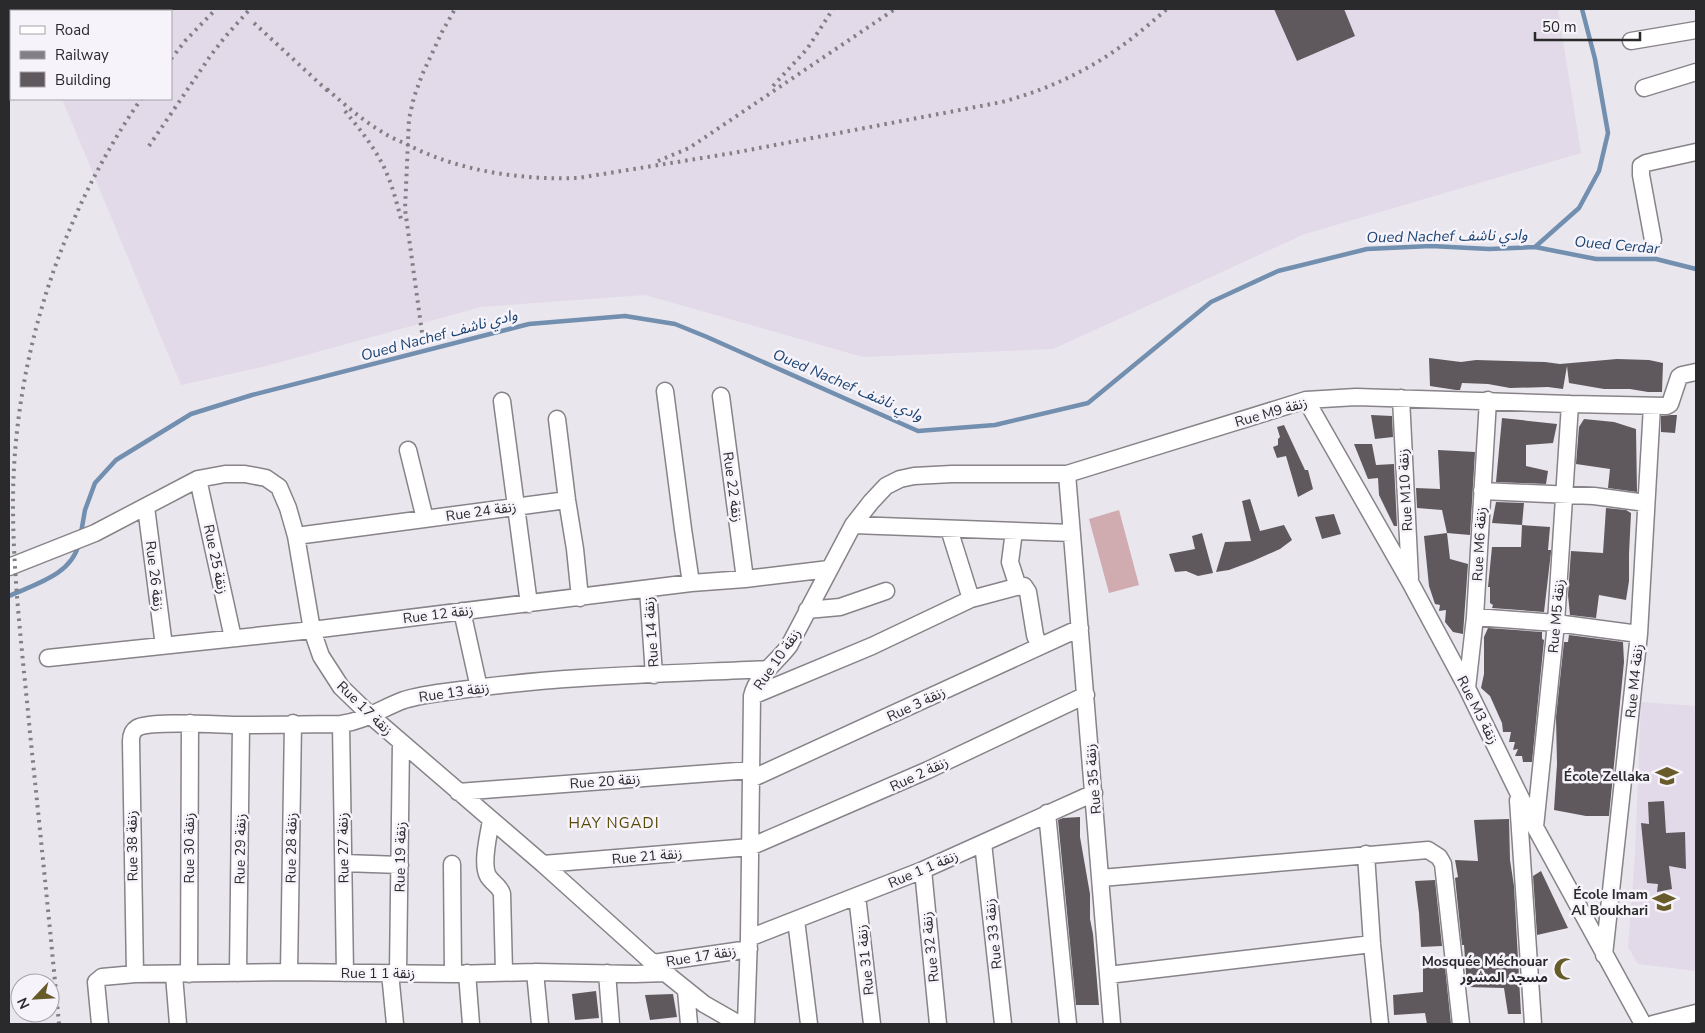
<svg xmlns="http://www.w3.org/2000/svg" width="1705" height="1033" viewBox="0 0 1705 1033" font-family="'Nunito Sans','Noto Sans Arabic',sans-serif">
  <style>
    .built { fill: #e2dae8 }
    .green { fill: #d0abaf }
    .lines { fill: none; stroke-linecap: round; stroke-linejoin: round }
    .stream { stroke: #728fb0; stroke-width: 4.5 }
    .building { fill: #5f595d }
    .minor-casing { stroke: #878389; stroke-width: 19 }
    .minor { stroke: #fff; stroke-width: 16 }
    .rail { stroke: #828084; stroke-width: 4; stroke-dasharray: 2.5 5; stroke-linecap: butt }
    .labels { text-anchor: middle; stroke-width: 5; stroke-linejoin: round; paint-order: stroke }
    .street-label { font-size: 14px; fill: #2a292b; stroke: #f7f3fa }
    .poi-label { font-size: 14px; font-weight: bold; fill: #2a292b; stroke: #f7f3fa; text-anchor: end }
    .water-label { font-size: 15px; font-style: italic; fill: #1b4472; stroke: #f7f3fa }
    .neighbourhood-label { font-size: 15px; letter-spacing: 1px; fill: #574a09; stroke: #f7f3fa }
  </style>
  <rect width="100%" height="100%" fill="#eae6ed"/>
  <!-- built -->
  <path class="built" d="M 25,9 L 1558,9 L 1581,153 L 1305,234 L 1053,349 L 863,357 L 645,295 L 481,307 L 266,366 L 181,385 L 62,99 L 171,99 L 171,11 L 26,11 Z
    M 1641,702 L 1696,706 L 1696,971 L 1638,964 L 1628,947 L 1635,856 Z"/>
  <!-- green -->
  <path class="green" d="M 1119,510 L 1139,585 L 1109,593 L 1089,519 Z"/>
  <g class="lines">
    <!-- stream -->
    <path class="stream" d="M 1535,247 L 1596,259 L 1656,259 L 1696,269
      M 81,533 L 85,510 L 95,483 L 116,460 L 191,414 L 252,395 L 529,324 L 625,316 L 675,324 L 707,337 L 918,431 L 995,425 L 1088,403 L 1211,302 L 1278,271 L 1367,249 L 1431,246 L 1489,249 L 1535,247 L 1579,208 L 1599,171 L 1608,133 L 1595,59 L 1582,9
      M 9,596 C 35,584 72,575 79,543"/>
  </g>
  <!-- building -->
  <path class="building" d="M 1274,9 L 1344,9 L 1355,36 L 1297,61 Z
    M 1429,358 L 1461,362 L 1476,360 L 1545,362 L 1560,364 L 1617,359 L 1649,360 L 1663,363 L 1662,392 L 1648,392 L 1630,389 L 1604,389 L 1569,383 L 1567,366 L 1563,389 L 1548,387 L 1510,388 L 1488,384 L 1462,383 L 1460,390 L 1456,390 L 1430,386 Z
    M 1371,415 L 1392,416 L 1393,437 L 1375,439 Z
    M 1671,415 L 1677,415 L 1675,433 L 1661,432 L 1661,416 Z
    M 1502,418 L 1557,424 L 1553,443 L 1526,445 L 1526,466 L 1548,471 L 1546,484 L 1496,482 Z
    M 1584,419 L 1614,422 L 1636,429 L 1637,492 L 1608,488 L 1610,469 L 1576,464 L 1579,427 Z
    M 1284,425 L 1305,470 L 1308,470 L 1313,489 L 1298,497 L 1286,456 L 1277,458 L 1273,447 L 1278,445 L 1278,439 L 1280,437 L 1277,427 Z
    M 1354,444 L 1372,444 L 1376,465 L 1394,464 L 1397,526 L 1394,526 L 1379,495 L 1378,478 L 1368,479 Z
    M 1438,450 L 1475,452 L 1470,535 L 1447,533 L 1442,510 L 1417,508 L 1416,488 L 1440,489 Z
    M 1250,499 L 1260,531 L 1284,525 L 1292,540 L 1280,549 L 1253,561 L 1229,570 L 1216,572 L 1225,542 L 1251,541 L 1242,501 Z
    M 1496,502 L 1524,503 L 1522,525 L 1492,523 Z
    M 1606,508 L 1626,510 L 1631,513 L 1629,554 L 1629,581 L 1626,600 L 1599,595 L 1596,618 L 1570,615 L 1568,595 L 1571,551 L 1603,553 Z
    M 1334,514 L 1341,534 L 1322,539 L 1315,517 Z
    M 1522,525 L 1550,527 L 1548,550 L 1551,550 L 1551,552 L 1544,612 L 1492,608 L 1493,605 L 1490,603 L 1490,587 L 1488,587 L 1492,547 L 1521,547 Z
    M 1202,533 L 1213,573 L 1198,576 L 1186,571 L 1175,572 L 1169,554 L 1195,549 L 1192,536 Z
    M 1447,533 L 1450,559 L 1468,564 L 1463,634 L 1453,632 L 1445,622 L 1446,610 L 1439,611 L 1440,605 L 1435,604 L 1429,586 L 1424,536 Z
    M 1488,628 L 1542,632 L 1542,639 L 1544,640 L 1532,762 L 1523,762 L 1522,756 L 1515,756 L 1518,749 L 1513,750 L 1515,742 L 1509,742 L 1511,732 L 1503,732 L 1502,723 L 1490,696 L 1481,688 L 1484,674 L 1484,637 Z
    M 1569,635 L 1623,642 L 1624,662 L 1609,816 L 1586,816 L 1554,810 L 1557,764 L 1556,717 L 1564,642 L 1568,642 Z
    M 1664,801 L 1666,833 L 1685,832 L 1686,869 L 1669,866 L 1672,889 L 1657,892 L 1658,884 L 1647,883 L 1641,823 L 1649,824 L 1648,802 Z
    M 1080,817 L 1080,837 L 1090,894 L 1090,919 L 1093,934 L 1099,1005 L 1076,1005 L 1058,820 L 1063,818 Z
    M 1509,819 L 1510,860 L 1514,886 L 1521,1014 L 1508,1014 L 1504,988 L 1467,987 L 1464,945 L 1462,945 L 1455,878 L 1458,877 L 1455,860 L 1478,861 L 1474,820 Z
    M 1541,871 L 1568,928 L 1537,935 L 1533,876 Z
    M 1435,880 L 1442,946 L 1421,947 L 1419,913 L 1415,881 Z
    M 1445,967 L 1451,1024 L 1427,1024 L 1425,1013 L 1394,1015 L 1393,995 L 1423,992 L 1423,968 Z
    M 596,991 L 599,1018 L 575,1020 L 572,994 Z
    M 673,994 L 677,1017 L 650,1020 L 645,995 Z"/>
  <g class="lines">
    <defs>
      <path id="minor" d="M 1631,41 L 1696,30
        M 1644,88 L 1696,72
        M 1653,240 L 1641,175 L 1641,166 L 1646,163 L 1696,152
        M 665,391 L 683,529 L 691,583
        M 721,396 L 745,579
        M 1401,398 L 1410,578
        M 1306,400 L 1410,582 L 1467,688 L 1535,827 L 1643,1024
        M 502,401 L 529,604
        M 557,419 L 567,500 L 575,549 L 580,598
        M 408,450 L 425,519
        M 1067,474 L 1112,1024
        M 198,479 L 233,638
        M 1482,491 L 1594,496 L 1646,503
        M 146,507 L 164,646
        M 853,525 L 871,502 L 886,486 L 900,479 L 914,476 L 952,474 L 1067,474 L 1306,400 L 1356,397 L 1570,404 L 1666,406 L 1670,404 L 1679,377 L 1682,375 L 1696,372
        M 949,529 L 971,599
        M 1014,531 L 1010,562 L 1018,587
        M 296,536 L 567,500
        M 9,567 L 95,533 L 198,479 L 225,474 L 245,474 L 266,478 L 279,487 L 288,508 L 296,536 L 312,630 L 321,656 L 341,687 L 371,716 L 543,864 L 653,963 L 704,1004 L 739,1024
        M 648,589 L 654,675
        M 807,610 L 840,607 L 886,591
        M 462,611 L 479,688
        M 1475,617 L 1556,623 L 1639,634
        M 48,658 L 312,630 L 691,583 L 745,579 L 829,569
        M 1467,688 L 1475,617 L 1488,400
        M 752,696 L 872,646 L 971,599 L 1020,586 L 1024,586 L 1028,592 L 1035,635 L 1039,646
        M 341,724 L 345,973
        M 751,779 L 1080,628
        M 458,792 L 751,770
        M 1518,800 L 1533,1024
        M 1047,813 L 1068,1024
        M 491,820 C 489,834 481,863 488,876 C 492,883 500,886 502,894 L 504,972
        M 1535,827 L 1556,623 L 1570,404
        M 983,843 L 1003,1024
        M 1366,854 L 1372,944 L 1380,1024
        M 344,863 L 400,865
        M 452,864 L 453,974
        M 543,864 L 750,847 L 928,770 L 1086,695
        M 923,870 L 938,1024
        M 1101,878 L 1428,850 L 1439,857 L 1443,864 L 1461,1024
        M 857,896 L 872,1024
        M 796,920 L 809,1024
        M 749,938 L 923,870 L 1094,793
        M 1604,955 L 1639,634 L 1652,406
        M 653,963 L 749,949
        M 289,972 L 293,723
        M 535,972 L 540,1024
        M 238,973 L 241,725
        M 390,973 L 395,1024
        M 398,973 L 401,742
        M 467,973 L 471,1024
        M 607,973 L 611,1024
        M 135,974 L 131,741 C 131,736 132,731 137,728 C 150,720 221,725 240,725 C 274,725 307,724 341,724 C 365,721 382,708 404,700 C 420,695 437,693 453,691 C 557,676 663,674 768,669
        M 189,974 L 190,723
        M 174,975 L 178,1024
        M 1108,975 L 1372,944
        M 686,990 L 689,1024
        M 100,1024 L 96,982 L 102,977 L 135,974 L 289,972 L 453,974 L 535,972 L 635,974 L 667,973
        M 746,1024 L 749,938 L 752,696 C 757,675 776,663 789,646 L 853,525 L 1072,533
        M 1653,1024 L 1696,1013"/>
    </defs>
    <!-- minor casing -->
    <use href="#minor" class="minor-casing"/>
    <!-- minor -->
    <use href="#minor" class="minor"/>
    <!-- rail -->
    <path class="rail" d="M 36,11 L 41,9
      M 254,23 L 331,94
      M 9,24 L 11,23
      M 171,59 L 185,41 L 216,9
      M 773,86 L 807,49 L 833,9
      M 327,89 C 345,105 363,121 384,133 C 391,138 400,141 408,145 C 459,171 520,180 578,178 L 733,153 L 1002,102 C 1046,90 1086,72 1123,45 C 1138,34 1153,21 1167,9
      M 345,111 C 361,131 377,150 387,174 C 393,188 397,204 401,219
      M 149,146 L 211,55 L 225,37 L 250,9
      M 658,161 L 689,148 L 704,138 L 895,9
      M 423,340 L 405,209 L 409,119 L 414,97 L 422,75 L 442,32 L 455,9
      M 59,1024 C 50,927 40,830 30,733 C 23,657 13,580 13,504 C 13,361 60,216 141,99"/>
  </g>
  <!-- icons -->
  <defs>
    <symbol id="school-bare" viewBox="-9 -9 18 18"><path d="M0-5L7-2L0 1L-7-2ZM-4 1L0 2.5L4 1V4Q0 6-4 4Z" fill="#675c29" stroke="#f7f3fa" stroke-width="2.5" paint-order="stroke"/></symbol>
    <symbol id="mosque-bare" viewBox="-9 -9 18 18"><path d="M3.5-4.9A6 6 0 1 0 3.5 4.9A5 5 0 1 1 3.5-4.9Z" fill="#675c29" stroke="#f7f3fa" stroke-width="2.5" paint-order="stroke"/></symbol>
  </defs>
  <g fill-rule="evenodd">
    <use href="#school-bare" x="1651" y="760" width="32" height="32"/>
    <use href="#school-bare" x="1648" y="886" width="32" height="32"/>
    <use href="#mosque-bare" x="1549" y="953" width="32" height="32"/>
  </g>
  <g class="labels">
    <!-- street labels -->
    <g class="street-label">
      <text transform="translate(1271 412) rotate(-16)" y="5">Rue M9 زنقة</text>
      <text transform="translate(733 487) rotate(82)" y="5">Rue 22 زنقة</text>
      <text transform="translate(1405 490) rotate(-93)" y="5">Rue M10 زنقة</text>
      <text transform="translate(481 511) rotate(-8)" y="5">Rue 24 زنقة</text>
      <text transform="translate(1479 544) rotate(-87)" y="5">Rue M6 زنقة</text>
      <text transform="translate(216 559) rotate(78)" y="5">Rue 25 زنقة</text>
      <text transform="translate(155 576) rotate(83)" y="5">Rue 26 زنقة</text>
      <text transform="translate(438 614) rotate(-7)" y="5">Rue 12 زنقة</text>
      <text transform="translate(1556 616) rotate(-85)" y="5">Rue M5 زنقة</text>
      <text transform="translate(651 632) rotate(-94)" y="5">Rue 14 زنقة</text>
      <text transform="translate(777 659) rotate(-55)" y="5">Rue 10 زنقة</text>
      <text transform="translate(1634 681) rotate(-84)" y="5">Rue M4 زنقة</text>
      <text transform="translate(454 692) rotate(-8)" y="5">Rue 13 زنقة</text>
      <text transform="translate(916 704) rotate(-25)" y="5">Rue 3 زنقة</text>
      <text transform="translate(365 708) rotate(44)" y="5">Rue 17 زنقة</text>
      <text transform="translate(1478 710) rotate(63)" y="5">Rue M3 زنقة</text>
      <text transform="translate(919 774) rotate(-25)" y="5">Rue 2 زنقة</text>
      <text transform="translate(1093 779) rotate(-95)" y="5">Rue 35 زنقة</text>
      <text transform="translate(605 781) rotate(-4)" y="5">Rue 20 زنقة</text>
      <text transform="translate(132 846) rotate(-91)" y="5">Rue 38 زنقة</text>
      <text transform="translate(189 848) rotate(-90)" y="5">Rue 30 زنقة</text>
      <text transform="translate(291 848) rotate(-89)" y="5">Rue 28 زنقة</text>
      <text transform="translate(343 848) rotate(-91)" y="5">Rue 27 زنقة</text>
      <text transform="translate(240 849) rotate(-89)" y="5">Rue 29 زنقة</text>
      <text transform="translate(647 856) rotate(-5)" y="5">Rue 21 زنقة</text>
      <text transform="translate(400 857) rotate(-89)" y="5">Rue 19 زنقة</text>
      <text transform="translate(923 869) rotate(-23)" y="5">Rue 1 زنقة 1</text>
      <text transform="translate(993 934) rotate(-96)" y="5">Rue 33 زنقة</text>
      <text transform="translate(930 947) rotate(-96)" y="5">Rue 32 زنقة</text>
      <text transform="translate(701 956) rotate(-9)" y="5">Rue 17 زنقة</text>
      <text transform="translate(865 960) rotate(-96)" y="5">Rue 31 زنقة</text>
      <text x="378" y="978">Rue 1 زنقة 1</text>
    </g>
    <!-- poi labels -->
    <g class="poi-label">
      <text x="1650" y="781">École Zellaka</text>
      <text x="1648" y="899">École Imam<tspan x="1648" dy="16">Al Boukhari</tspan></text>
      <text x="1548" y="966">Mosquée Méchouar<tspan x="1548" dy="16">مسجد المشور</tspan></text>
    </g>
    <!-- water labels -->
    <g class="water-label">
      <text transform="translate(1447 236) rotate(-1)" y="5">Oued Nachef وادي ناشف</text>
      <text transform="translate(1617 245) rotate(5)" y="5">Oued Cerdar</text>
      <text transform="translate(439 335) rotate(-15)" y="5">Oued Nachef وادي ناشف</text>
      <text transform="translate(848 385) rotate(23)" y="5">Oued Nachef وادي ناشف</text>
    </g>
    <!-- neighbourhood labels -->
    <g class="neighbourhood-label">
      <text x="614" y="828">HAY NGADI</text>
    </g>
  </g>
  <!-- border -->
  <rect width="1705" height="1033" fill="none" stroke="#2a292b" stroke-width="20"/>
  <!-- legend -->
  <rect x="10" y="10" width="162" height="90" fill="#f7f3fa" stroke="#a5a2a7"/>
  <rect x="20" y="26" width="25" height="8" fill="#ffffff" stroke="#a5a2a7"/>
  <text x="55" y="35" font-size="15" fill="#2a292b">Road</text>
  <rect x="20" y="51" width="25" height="8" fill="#828084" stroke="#a5a2a7"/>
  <text x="55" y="60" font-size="15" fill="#2a292b">Railway</text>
  <rect x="20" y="72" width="25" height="15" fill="#5f595d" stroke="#a5a2a7"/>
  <text x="55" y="85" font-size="15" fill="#2a292b">Building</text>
  <!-- north arrow -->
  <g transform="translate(35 998) rotate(245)"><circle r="24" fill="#f7f3fa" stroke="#a5a2a7"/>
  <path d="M0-4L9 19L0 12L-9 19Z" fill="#675c29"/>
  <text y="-8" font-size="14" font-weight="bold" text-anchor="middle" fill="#2a292b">N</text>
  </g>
  <!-- scale -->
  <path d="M1535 32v8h105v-8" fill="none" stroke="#2a292b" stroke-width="2.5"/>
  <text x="1542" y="32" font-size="15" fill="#2a292b" stroke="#f7f3fa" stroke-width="4" paint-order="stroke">50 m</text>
</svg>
